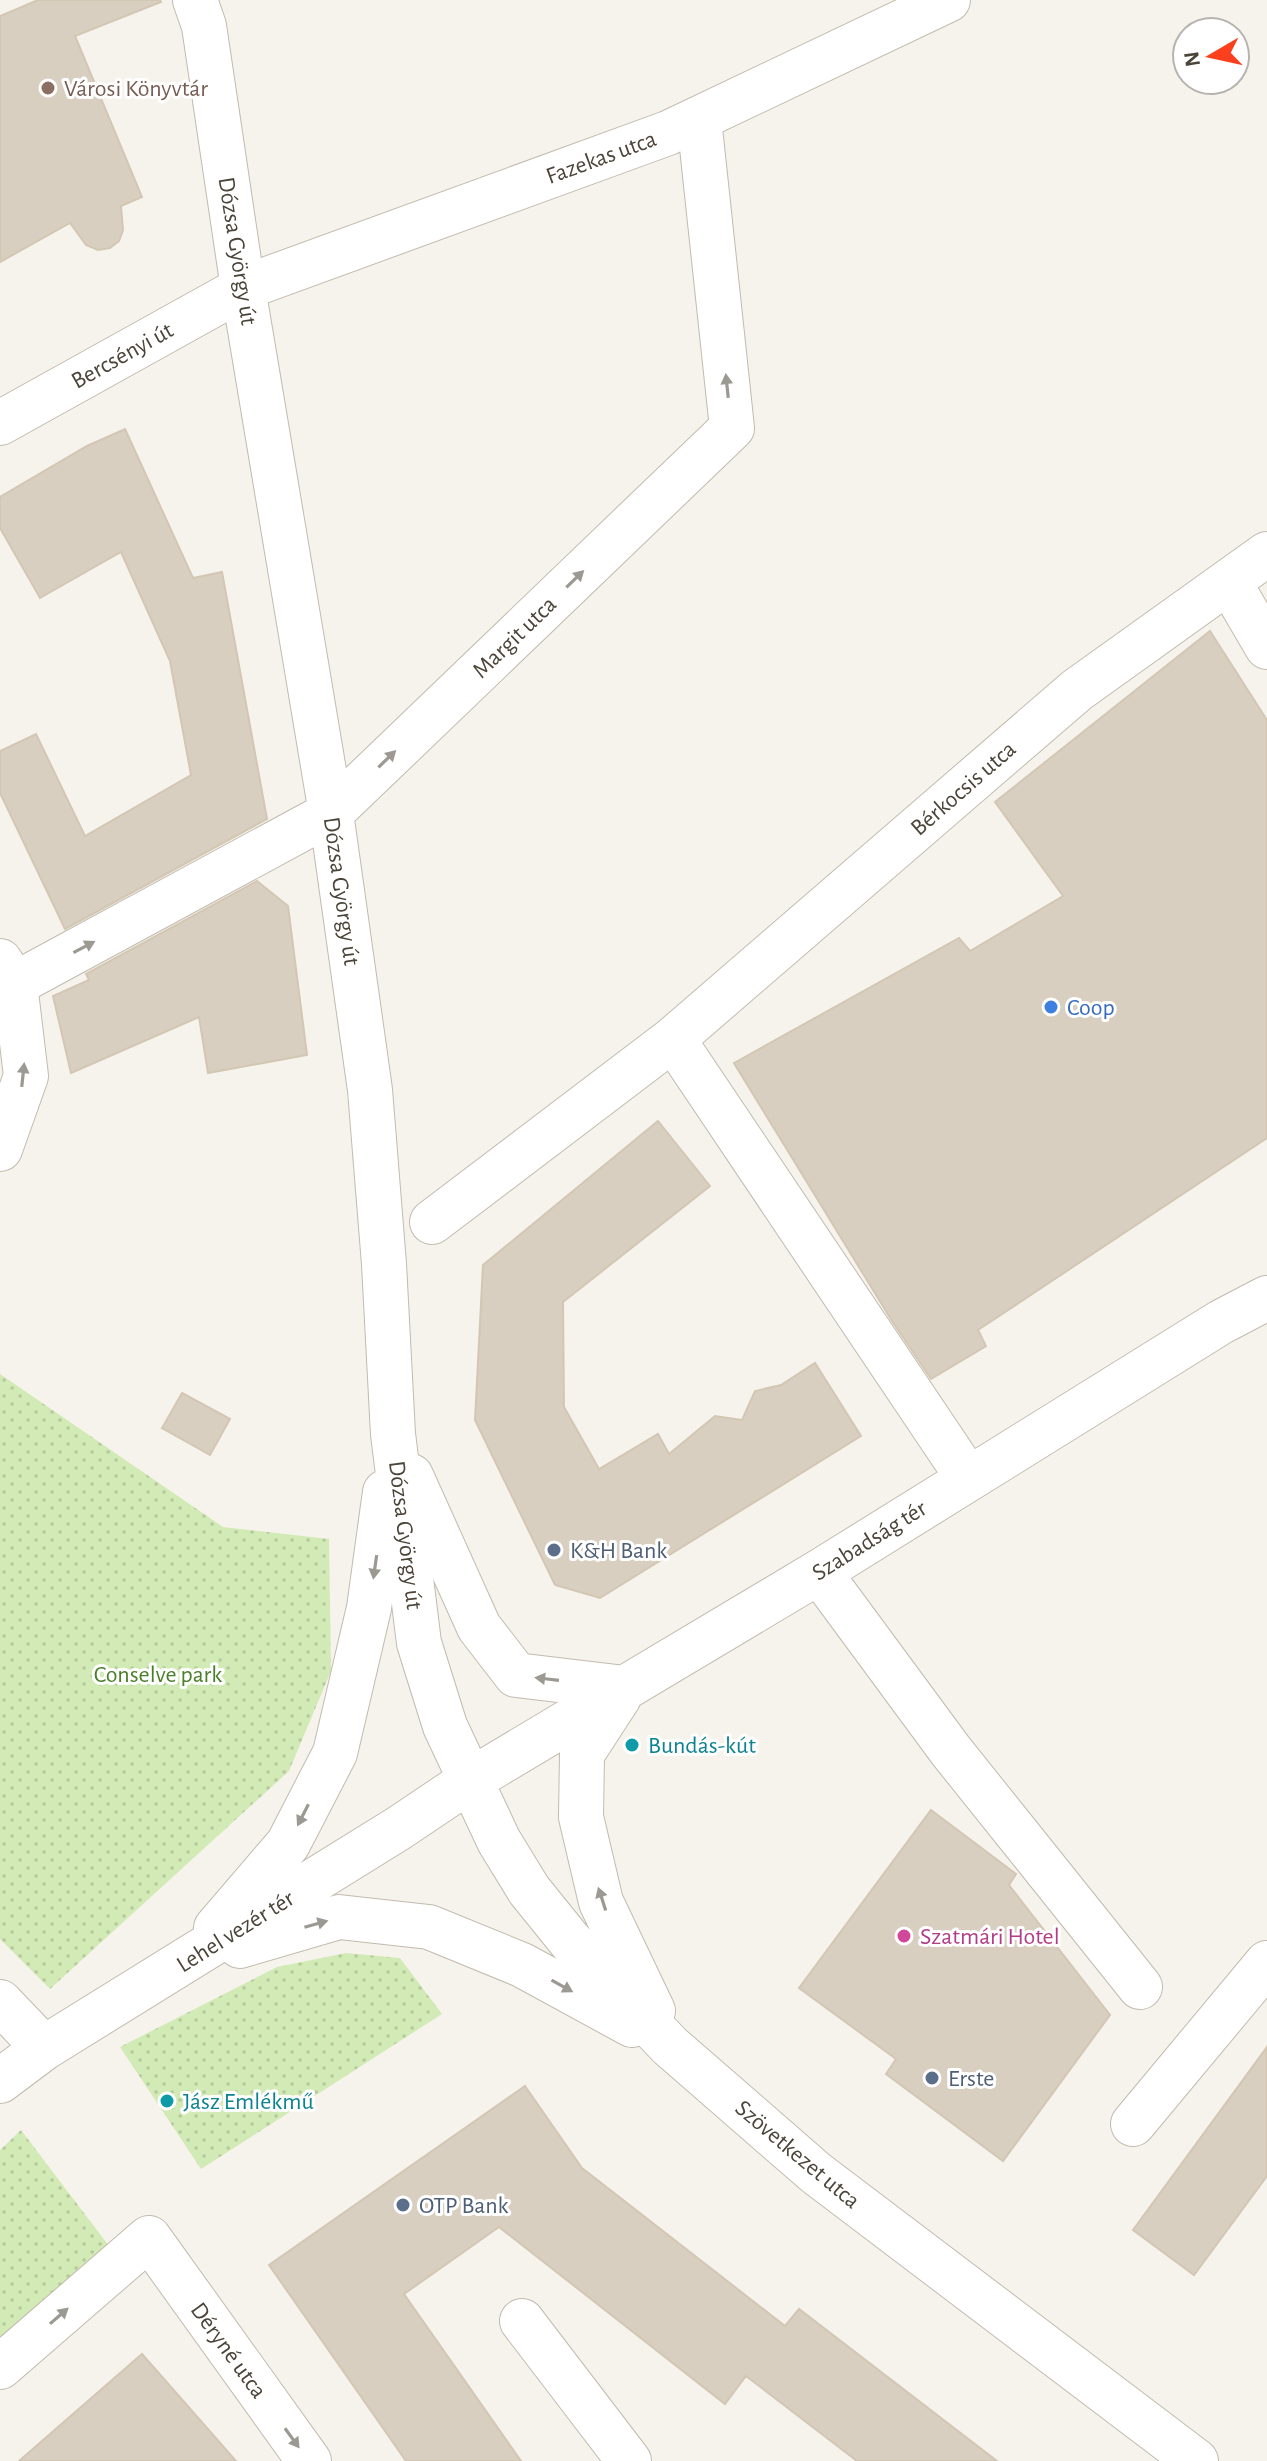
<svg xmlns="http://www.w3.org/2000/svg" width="1267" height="2461" viewBox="0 0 1267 2461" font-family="'Alegreya Sans',sans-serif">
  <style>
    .park { fill: url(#park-dots) }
    .building { fill: #d8cfc1; stroke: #d3c7b4; stroke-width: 2 }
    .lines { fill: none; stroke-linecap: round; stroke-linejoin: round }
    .minor-casing { stroke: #c2bbae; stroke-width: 46 }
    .minor { stroke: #fff; stroke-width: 44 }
    .oneway { fill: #9c9892 }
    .education-dot { fill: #8d6e63; stroke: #fff; stroke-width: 3 }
    .shop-dot { fill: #3f7fe0; stroke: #fff; stroke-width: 3 }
    .service-dot { fill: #5c6f8a; stroke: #fff; stroke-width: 3 }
    .culture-dot { fill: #0f9aa8; stroke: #fff; stroke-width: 3 }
    .hotel-dot { fill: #d1479c; stroke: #fff; stroke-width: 3 }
    .labels { text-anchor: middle; stroke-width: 6; stroke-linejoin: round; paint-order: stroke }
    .education-label { font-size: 24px; fill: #785e54; stroke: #fff; text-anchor: start }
    .street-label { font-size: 24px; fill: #4b4439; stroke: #fff }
    .shop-label { font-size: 24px; fill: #366cbe; stroke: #fff; text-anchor: start }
    .service-label { font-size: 24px; fill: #4e5e75; stroke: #fff; text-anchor: start }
    .park-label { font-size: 24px; fill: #4a7f2a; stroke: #fff }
    .culture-label { font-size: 24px; fill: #0d838f; stroke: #fff; text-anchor: start }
    .hotel-label { font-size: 24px; fill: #b23c85; stroke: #fff; text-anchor: start }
  </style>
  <defs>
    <pattern id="park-dots" width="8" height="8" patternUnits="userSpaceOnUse" patternTransform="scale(2)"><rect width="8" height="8" fill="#d2eab5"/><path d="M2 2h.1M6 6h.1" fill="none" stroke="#b6ca9c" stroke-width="1.8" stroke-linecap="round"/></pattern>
  </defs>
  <rect width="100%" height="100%" fill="#f6f3ec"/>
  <!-- park -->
  <path class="park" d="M 0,1374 L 223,1527 L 329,1539 L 331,1671 L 289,1771 L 50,1989 L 0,1939 Z
    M 346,1953 L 400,1958 L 442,2014 L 201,2169 L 120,2047 L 277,1967 Z
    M 21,2130 L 109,2246 L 0,2342 L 0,2150 Z"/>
  <!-- building -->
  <path class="building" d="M 38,0 L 160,0 L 161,2 L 75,36 L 142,197 L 121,206 L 123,230 L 119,241 L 110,248 L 98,250 L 86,245 L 70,223 L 0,262 L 0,16 Z
    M 125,429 L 193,578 L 222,572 L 267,819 L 65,929 L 0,793 L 0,751 L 36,734 L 85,836 L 191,775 L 170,661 L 121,552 L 40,598 L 0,528 L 0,497 L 87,446 Z
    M 1210,631 L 1267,720 L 1267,1138 L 978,1330 L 986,1346 L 931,1379 L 892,1321 L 734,1063 L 959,938 L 970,951 L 1063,896 L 995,802 Z
    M 257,881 L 288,906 L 307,1055 L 208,1073 L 199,1017 L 71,1073 L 53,996 L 89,980 L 86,974 Z
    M 658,1121 L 710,1186 L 563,1302 L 564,1407 L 599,1469 L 658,1434 L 669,1454 L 715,1416 L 742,1420 L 755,1391 L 781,1385 L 815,1363 L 861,1436 L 600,1598 L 555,1585 L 475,1420 L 483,1265 Z
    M 182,1393 L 230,1419 L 210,1455 L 162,1428 Z
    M 931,1810 L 1016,1874 L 1009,1885 L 1110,2015 L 1003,2161 L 886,2074 L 896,2059 L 799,1988 Z
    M 1267,2047 L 1267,2176 L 1194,2275 L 1133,2230 Z
    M 525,2086 L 582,2168 L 785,2326 L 799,2309 L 997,2461 L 857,2461 L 746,2376 L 725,2404 L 499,2227 L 404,2294 L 521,2461 L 406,2461 L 269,2265 Z
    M 142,2354 L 236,2461 L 19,2461 Z"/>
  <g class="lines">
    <defs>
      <path id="minor" d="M 195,0 L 204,26 L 243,288 L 331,813 L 370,1090 L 384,1264 L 393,1434 L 419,1643 L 445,1726 L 499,1841 L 529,1890 L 571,1942 L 670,2046 L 816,2173 L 1196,2461
        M 0,423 L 243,288 L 668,133 L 948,0
        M 1229,582 L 1267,647
        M 15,984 L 331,813 L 732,428 L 699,119
        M 673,1039 L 968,1478
        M 0,1149 L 26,1076 L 15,984 L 0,961
        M 432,1222 L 673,1039 L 1077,690 L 1267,554
        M 411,1476 L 479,1627 L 516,1675 L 625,1688
        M 819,1572 L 951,1751 L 1140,1987
        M 619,1697 L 582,1754 L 581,1817 L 601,1902 L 653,2011
        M 216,1928 L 288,1844 L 335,1753 L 369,1608 L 385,1492
        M 240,1946 L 339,1917 L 429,1927 L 522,1965 L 632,2025
        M 0,2002 L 44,2048
        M 0,2081 L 44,2048 L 399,1828 L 469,1781 L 819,1572 L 1221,1322 L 1267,1298
        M 1133,2124 L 1267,1963
        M 522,2321 L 629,2461
        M 0,2367 L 149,2238 L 309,2461"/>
    </defs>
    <!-- minor casing -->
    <use href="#minor" class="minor-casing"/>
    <!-- minor -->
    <use href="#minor" class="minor"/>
  </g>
  <!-- one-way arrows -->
  <defs><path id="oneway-solid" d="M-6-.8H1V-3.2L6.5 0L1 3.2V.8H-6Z" transform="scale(2)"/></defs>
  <g class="oneway">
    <use href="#oneway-solid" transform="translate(727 386) rotate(-96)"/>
    <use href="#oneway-solid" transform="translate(575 579) rotate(-44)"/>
    <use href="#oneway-solid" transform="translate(387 759) rotate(-44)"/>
    <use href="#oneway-solid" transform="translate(84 947) rotate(-28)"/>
    <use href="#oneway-solid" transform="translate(23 1075) rotate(-84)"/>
    <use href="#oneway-solid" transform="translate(375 1567) rotate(98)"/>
    <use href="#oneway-solid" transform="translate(547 1679) rotate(-173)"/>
    <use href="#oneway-solid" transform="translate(303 1815) rotate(117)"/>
    <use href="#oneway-solid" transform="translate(602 1899) rotate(-108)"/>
    <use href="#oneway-solid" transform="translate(316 1924) rotate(-16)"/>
    <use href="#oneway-solid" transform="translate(562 1986) rotate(29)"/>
    <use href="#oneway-solid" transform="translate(59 2316) rotate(-41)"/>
    <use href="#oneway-solid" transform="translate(292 2438) rotate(54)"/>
  </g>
  <!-- markers -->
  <circle class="education-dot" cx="48" cy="88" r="8"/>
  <circle class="shop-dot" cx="1051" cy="1007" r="8"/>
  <g class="service-dot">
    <circle cx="554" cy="1550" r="8"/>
    <circle cx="932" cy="2078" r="8"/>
    <circle cx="403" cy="2205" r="8"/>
  </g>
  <g class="culture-dot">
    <circle cx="632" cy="1745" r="8"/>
    <circle cx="167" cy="2101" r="8"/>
  </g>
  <circle class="hotel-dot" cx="904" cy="1936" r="8"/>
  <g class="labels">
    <!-- education labels -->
    <g class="education-label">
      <text x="64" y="96">Városi Könyvtár</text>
    </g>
    <!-- street labels -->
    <g class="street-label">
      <text transform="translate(601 157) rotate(-20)" y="8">Fazekas utca</text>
      <text transform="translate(238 251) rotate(81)" y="8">Dózsa György út</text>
      <text transform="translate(122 355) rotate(-29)" y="8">Bercsényi út</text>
      <text transform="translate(514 637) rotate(-44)" y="8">Margit utca</text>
      <text transform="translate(963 788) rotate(-41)" y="8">Bérkocsis utca</text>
      <text transform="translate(342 891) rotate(82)" y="8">Dózsa György út</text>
      <text transform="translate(406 1535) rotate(83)" y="8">Dózsa György út</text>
      <text transform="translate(869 1540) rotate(-32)" y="8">Szabadság tér</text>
      <text transform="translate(235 1931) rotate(-32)" y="8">Lehel vezér tér</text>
      <text transform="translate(798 2154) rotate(40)" y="8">Szövetkezet utca</text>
      <text transform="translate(229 2350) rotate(54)" y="8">Déryné utca</text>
    </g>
    <!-- shop labels -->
    <g class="shop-label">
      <text x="1067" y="1015">Coop</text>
    </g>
    <!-- service labels -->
    <g class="service-label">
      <text x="570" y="1558">K&amp;H Bank</text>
      <text x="948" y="2086">Erste</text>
      <text x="419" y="2213">OTP Bank</text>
    </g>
    <!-- park labels -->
    <g class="park-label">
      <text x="158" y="1682">Conselve park</text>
    </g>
    <!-- culture labels -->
    <g class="culture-label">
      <text x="648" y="1753">Bundás-kút</text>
      <text x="183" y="2109">Jász Emlékmű</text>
    </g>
    <!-- hotel labels -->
    <g class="hotel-label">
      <text x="920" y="1944">Szatmári Hotel</text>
    </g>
  </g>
  <!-- north arrow -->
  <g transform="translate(1211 56) rotate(261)"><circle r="38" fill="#ffffff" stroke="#b7b4b0" stroke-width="2"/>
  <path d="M0-6L14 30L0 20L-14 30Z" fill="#fc3f1d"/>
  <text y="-12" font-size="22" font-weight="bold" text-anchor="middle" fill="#4b4439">N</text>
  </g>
</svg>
